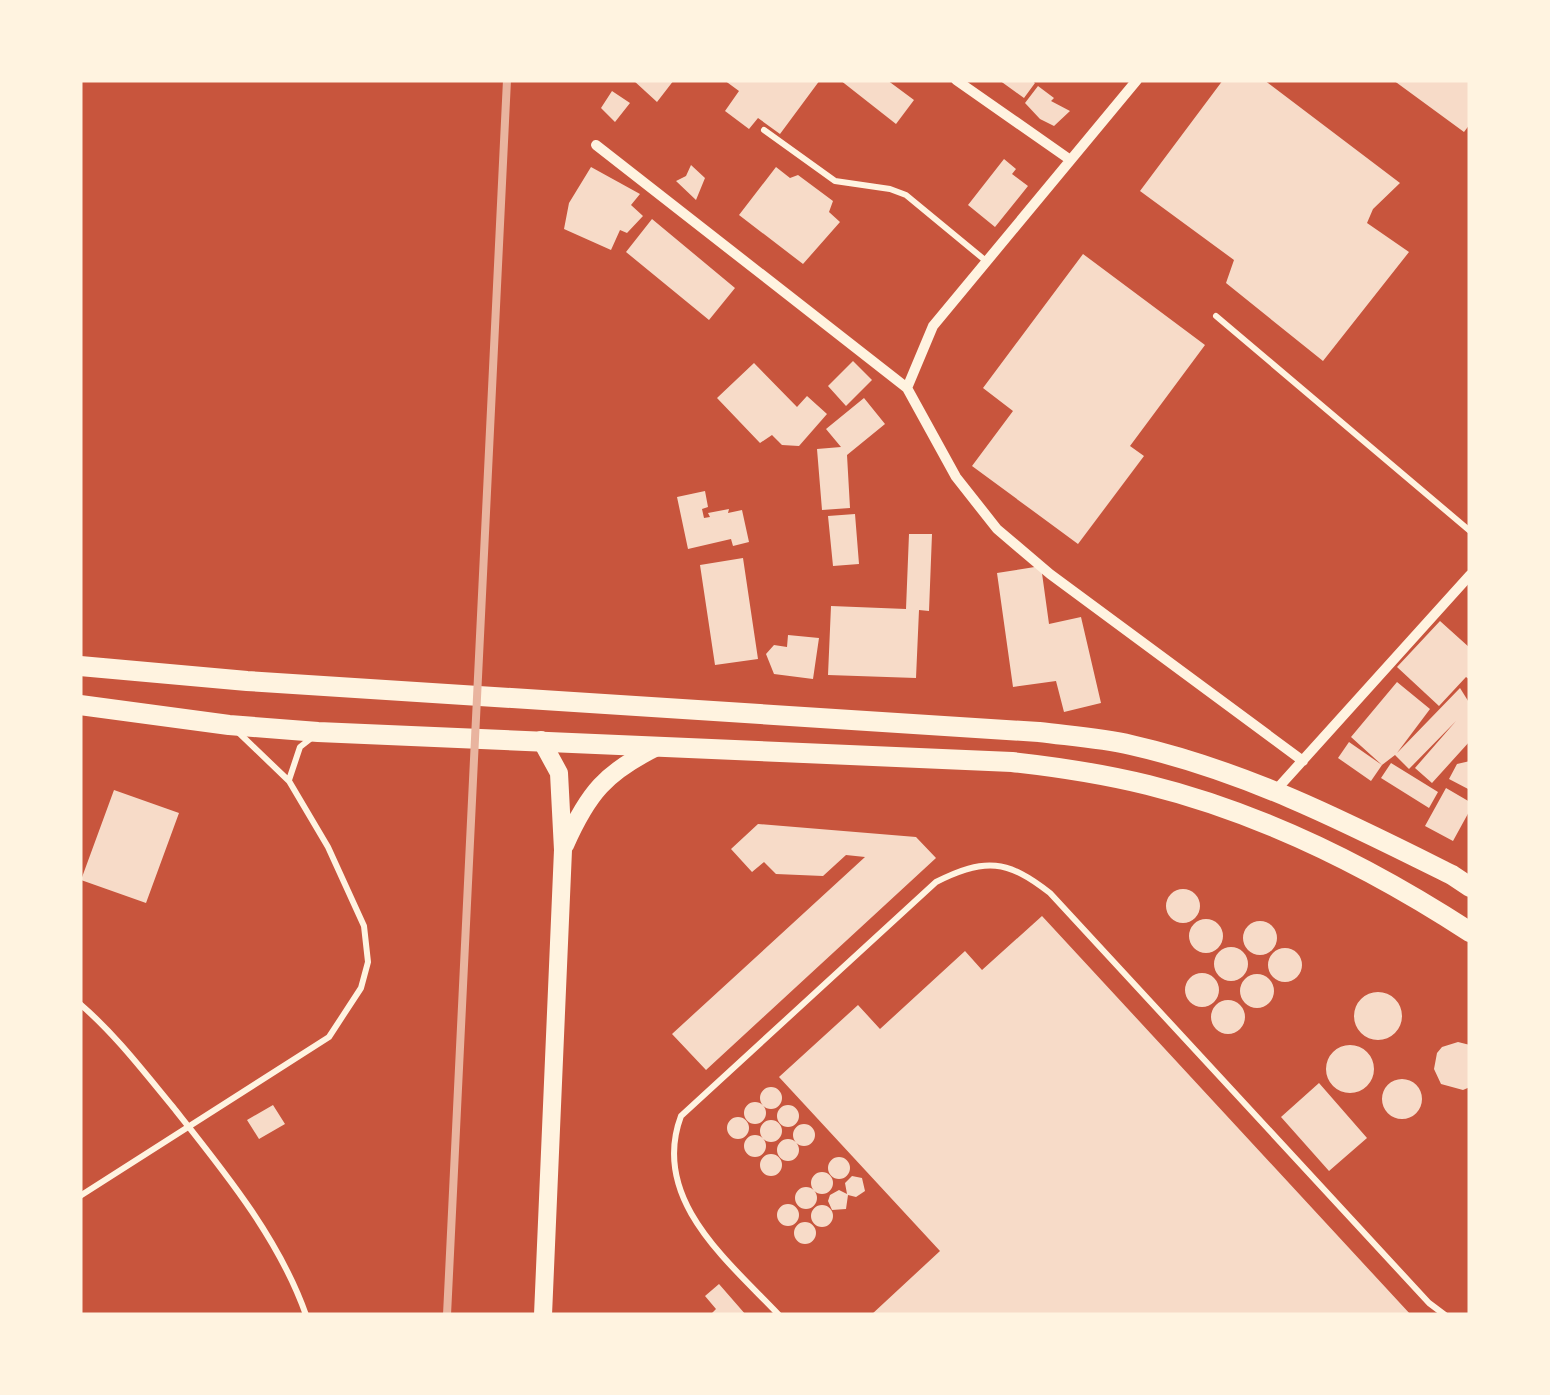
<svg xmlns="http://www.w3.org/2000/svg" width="1550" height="1395" viewBox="0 0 1550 1395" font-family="'Fira Sans Condensed',sans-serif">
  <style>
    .building { fill: #f7dbc8 }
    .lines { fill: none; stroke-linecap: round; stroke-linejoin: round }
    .service { stroke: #fff3e0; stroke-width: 6 }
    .minor { stroke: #fff3e0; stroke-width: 10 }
    .tertiary { stroke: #fff3e0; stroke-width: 18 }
    .primary { stroke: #fff3e0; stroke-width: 20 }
    .rail { stroke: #e9b49f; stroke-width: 8 }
  </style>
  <rect width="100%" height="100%" fill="#c8553d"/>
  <!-- building -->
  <path class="building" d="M 633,80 L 674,80 L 657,102 Z
    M 724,80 L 820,80 L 780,134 L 758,118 L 749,129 L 725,111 L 739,91 Z
    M 840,80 L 887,80 L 914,100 L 896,124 Z
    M 999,80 L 1031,80 L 1035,83 L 1024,98 Z
    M 1223,80 L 1264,80 L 1400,183 L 1373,209 L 1367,223 L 1409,252 L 1323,361 L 1226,283 L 1234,260 L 1140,191 Z
    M 1393,80 L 1468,80 L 1470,124 L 1464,132 Z
    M 1038,86 L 1054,98 L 1051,101 L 1070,111 L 1054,126 L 1040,119 L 1025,103 Z
    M 612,91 L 630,103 L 615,122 L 601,108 Z
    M 1004,159 L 1016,169 L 1012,174 L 1028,186 L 995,227 L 968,205 Z
    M 691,165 L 705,178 L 696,200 L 676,181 L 686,176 Z
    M 591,167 L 640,194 L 631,205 L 643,216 L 627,233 L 620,230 L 611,250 L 564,229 L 569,203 Z
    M 776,167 L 790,178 L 798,175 L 833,201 L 829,212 L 840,222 L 803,264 L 739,215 Z
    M 652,219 L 735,288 L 709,320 L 626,252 Z
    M 1083,254 L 1205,345 L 1130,446 L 1144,456 L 1078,544 L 972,466 L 1013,411 L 983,388 Z
    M 853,361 L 872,380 L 846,406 L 828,386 Z
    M 754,363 L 797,407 L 807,396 L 827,414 L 799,446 L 782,445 L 772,435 L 760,443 L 717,398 Z
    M 864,398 L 885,424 L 847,455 L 850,508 L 822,510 L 817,449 L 841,447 L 826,429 Z
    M 705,491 L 708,507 L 702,509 L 704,518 L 710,517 L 708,513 L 729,509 L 728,513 L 742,510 L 749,542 L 733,546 L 731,539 L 688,549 L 677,497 Z
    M 855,514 L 859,564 L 833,566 L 828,516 Z
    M 909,534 L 932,534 L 929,611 L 919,610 L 916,678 L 828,675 L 831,606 L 906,609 Z
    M 743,558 L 758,659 L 715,665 L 700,565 Z
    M 1041,566 L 1049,624 L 1081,617 L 1101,703 L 1064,712 L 1056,681 L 1013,687 L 997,573 Z
    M 1440,621 L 1470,648 L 1470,680 L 1466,677 L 1439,706 L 1397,667 Z
    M 788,635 L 819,638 L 813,679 L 774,674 L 766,654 L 774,645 L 787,647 Z
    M 1397,682 L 1430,709 L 1397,753 L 1460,688 L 1470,704 L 1470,741 L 1432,783 L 1415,768 L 1456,721 L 1409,769 L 1395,755 L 1382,765 L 1351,737 Z
    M 1349,742 L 1382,765 L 1371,781 L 1338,758 Z
    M 1470,761 L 1470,790 L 1449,779 L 1457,764 Z
    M 1391,763 L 1438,792 L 1429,808 L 1381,778 Z
    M 1446,788 L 1470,802 L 1470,810 L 1453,841 L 1425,826 Z
    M 114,790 L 179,813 L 146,903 L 81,880 Z
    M 758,824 L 916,837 L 936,858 L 706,1070 L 672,1034 L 865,857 L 846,855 L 823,876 L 776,874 L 764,862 L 752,872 L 731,849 Z
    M1166 906a17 17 0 1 1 34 0a17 17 0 1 1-34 0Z
    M 1042,916 L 1411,1315 L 871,1315 L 940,1251 L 779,1077 L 858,1005 L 880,1029 L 965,951 L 982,970 Z
    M1189 936a17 17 0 1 1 34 0a17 17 0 1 1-34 0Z
    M1243 938a17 17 0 1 1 34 0a17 17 0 1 1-34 0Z
    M1214 964a17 17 0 1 1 34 0a17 17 0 1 1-34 0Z
    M1268 965a17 17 0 1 1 34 0a17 17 0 1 1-34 0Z
    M1185 990a17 17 0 1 1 34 0a17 17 0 1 1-34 0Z
    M1240 991a17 17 0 1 1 34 0a17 17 0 1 1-34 0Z
    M1354 1016a24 24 0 1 1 48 0a24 24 0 1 1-48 0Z
    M1211 1017a17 17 0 1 1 34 0a17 17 0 1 1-34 0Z
    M 1458,1042 L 1470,1045 L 1470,1087 L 1463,1090 L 1441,1084 L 1434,1069 L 1437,1053 L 1442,1047 Z
    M1326 1069a24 24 0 1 1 48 0a24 24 0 1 1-48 0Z
    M1382 1099a20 20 0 1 1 40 0a20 20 0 1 1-40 0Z
    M 1319,1083 L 1367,1138 L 1329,1171 L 1281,1117 Z
    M760 1098a11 11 0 1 1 22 0a11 11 0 1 1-22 0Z
    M744 1113a11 11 0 1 1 22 0a11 11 0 1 1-22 0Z
    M 273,1105 L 285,1124 L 259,1139 L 247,1120 Z
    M777 1116a11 11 0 1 1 22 0a11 11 0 1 1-22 0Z
    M727 1128a11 11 0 1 1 22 0a11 11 0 1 1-22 0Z
    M760 1131a11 11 0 1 1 22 0a11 11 0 1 1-22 0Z
    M793 1135a11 11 0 1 1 22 0a11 11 0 1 1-22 0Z
    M744 1146a11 11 0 1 1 22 0a11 11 0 1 1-22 0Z
    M777 1150a11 11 0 1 1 22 0a11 11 0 1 1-22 0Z
    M760 1165a11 11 0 1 1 22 0a11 11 0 1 1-22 0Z
    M828 1168a11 11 0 1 1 22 0a11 11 0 1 1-22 0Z
    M811 1183a11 11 0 1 1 22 0a11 11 0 1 1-22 0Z
    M 852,1176 L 862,1178 L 865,1191 L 856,1197 L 848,1195 L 846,1209 L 832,1210 L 828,1201 L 830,1195 L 839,1190 L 847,1194 L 845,1183 Z
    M795 1198a11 11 0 1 1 22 0a11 11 0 1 1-22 0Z
    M777 1215a11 11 0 1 1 22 0a11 11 0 1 1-22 0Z
    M811 1216a11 11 0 1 1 22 0a11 11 0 1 1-22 0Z
    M794 1233a11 11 0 1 1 22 0a11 11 0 1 1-22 0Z
    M 719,1284 L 746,1315 L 710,1315 L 716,1309 L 705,1296 Z"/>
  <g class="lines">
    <!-- service -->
    <path class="service" d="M 764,130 L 835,181 L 890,189 L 906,195 L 986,261
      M 1216,316 L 1470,531
      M 289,780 L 300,747 L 314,736
      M 80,1004 C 115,1034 144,1072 173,1107 C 223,1170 279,1238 306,1315
      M 80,1196 L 329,1037 L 361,988 L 368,962 L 364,926 L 328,847 L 289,781 L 238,732
      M 779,1315 C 728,1261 650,1199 681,1116 L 936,882 C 985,857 1008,860 1050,893 L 1429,1303 L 1445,1315"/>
    <!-- minor -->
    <path class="minor" d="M 956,80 L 1069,159
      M 596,145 L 907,388 L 956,477 L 997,529 L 1050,574 L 1303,761
      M 907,388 L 933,326 L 1137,80
      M 1276,790 L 1470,575"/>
    <!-- tertiary -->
    <path class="tertiary" d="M 541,740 L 559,773 L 563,850 L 543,1315
      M 565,845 C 588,793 606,772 657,747"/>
    <!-- primary -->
    <path class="primary" d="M 80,666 L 247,681 L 1039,732 C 1070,736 1101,738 1131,745 C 1246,771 1348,823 1452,875 L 1470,887
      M 80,705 L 229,725 L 318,732 L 1012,762 C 1058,767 1103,774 1148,785 C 1261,813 1373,869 1470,932"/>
    <!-- rail -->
    <path class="rail" d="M 447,1315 L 507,80"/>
  </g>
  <!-- border -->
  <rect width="1550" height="1395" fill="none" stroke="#fff3e0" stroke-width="165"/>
</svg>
